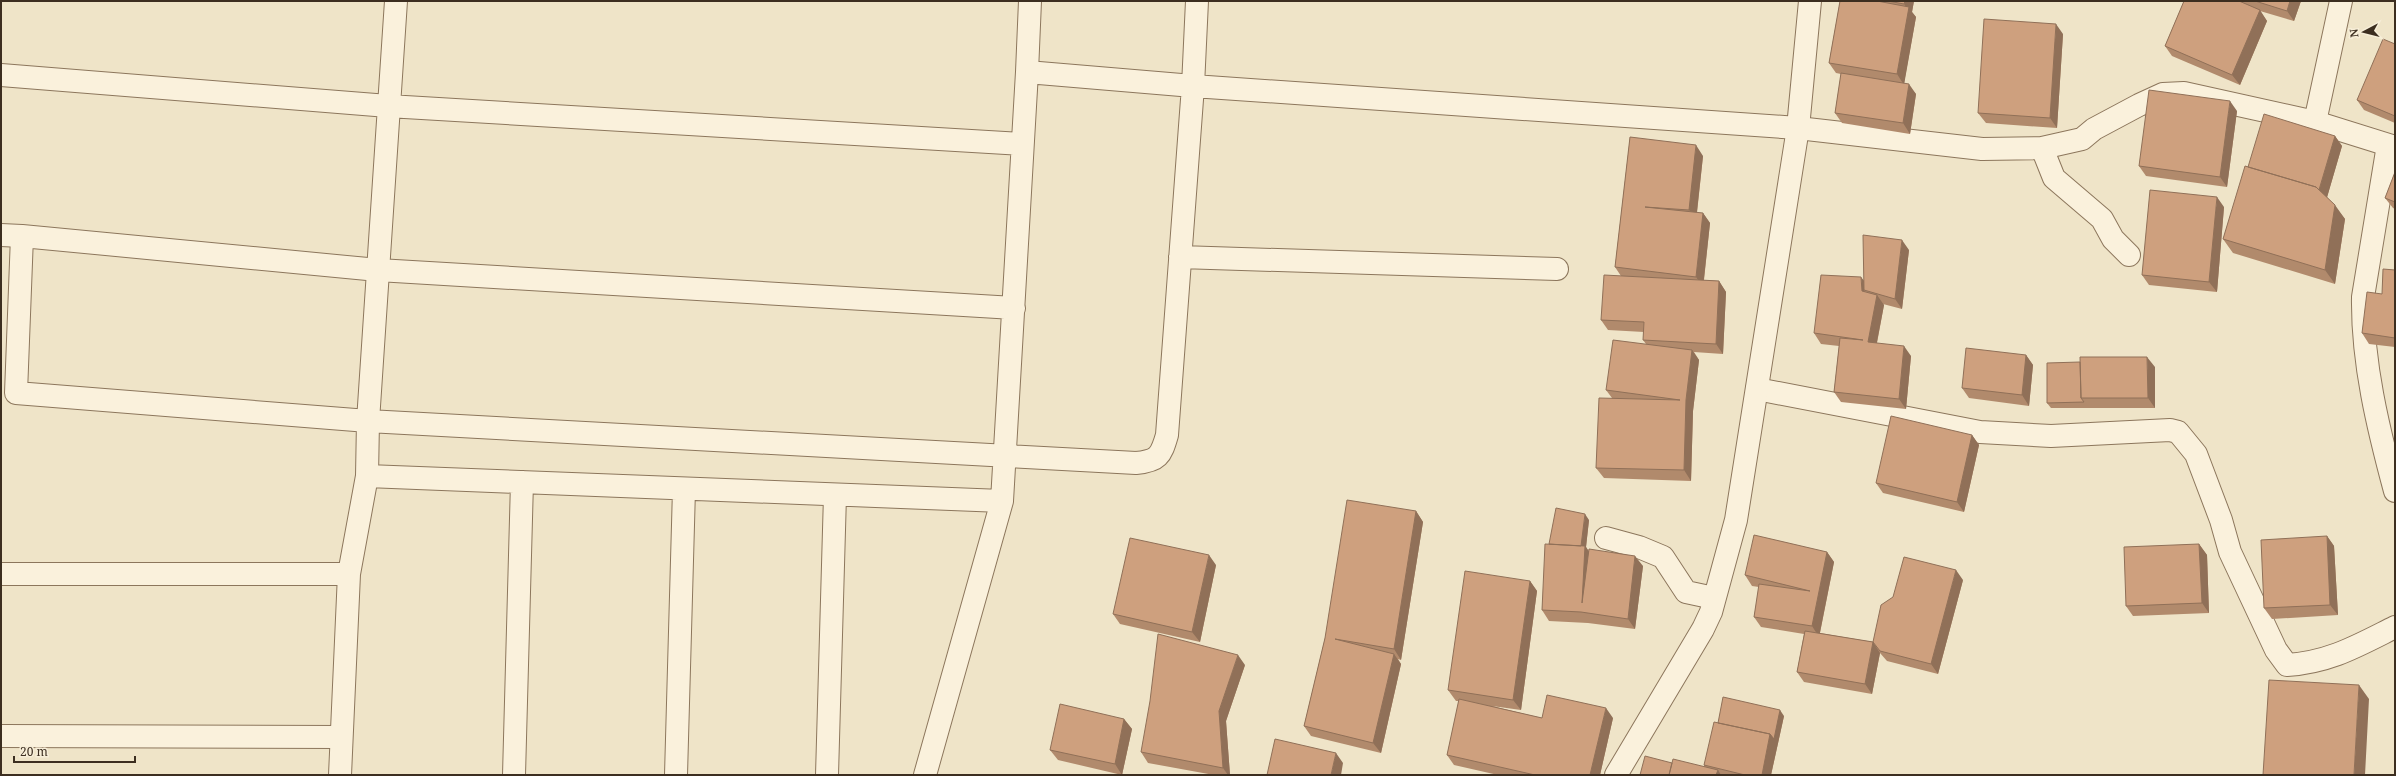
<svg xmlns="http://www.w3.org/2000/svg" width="2396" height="776" viewBox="0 0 2396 776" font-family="'Noto Serif',serif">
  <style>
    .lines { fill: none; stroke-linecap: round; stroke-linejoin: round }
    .minor-casing { stroke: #8c765c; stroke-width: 24 }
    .tertiary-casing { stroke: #8c765c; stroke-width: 24 }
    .minor { stroke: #faf1dc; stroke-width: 22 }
    .tertiary { stroke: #faf1dc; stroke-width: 22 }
    .wall { fill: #b18a6c }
    .shaded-wall { fill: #907058 }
    .building { fill: #cea07e; stroke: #907058 }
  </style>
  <rect width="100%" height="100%" fill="#efe4c8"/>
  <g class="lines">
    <defs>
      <path id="minor" d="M 1027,72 L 1193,86 L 1798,128 L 1982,149 L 2042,148 L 2082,139 L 2094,129 L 2139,105 L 2163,94 L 2184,93 L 2315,122 L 2395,147
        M 1,75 L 388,106 L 1022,144
        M 2315,122 L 2341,1
        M 2388,145 L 2363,297 C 2362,362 2378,428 2395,491
        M 2042,148 L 2054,178 L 2102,219 L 2113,239 L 2129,255
        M 1,235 L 22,236
        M 1180,257 L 1557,269
        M 1014,308 L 378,270 L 22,236 L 16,393 L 368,421 L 1136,463 C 1158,461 1161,456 1167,435 L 1193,86 L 1197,1
        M 1757,389 L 1980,432 L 2051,436 L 2170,430 L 2178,432 L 2196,454 L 2221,520 L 2230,552 L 2276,650 L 2287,665 C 2330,662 2357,646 2395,627
        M 367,476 L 1002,501
        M 1606,538 L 1639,547 L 1663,557 L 1686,592 L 1714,598
        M 1,574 L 349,574
        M 1,736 L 341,737
        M 340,775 L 349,574 L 367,476 L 368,421 L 396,1
        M 514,775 L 522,482
        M 676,775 L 684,489
        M 827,775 L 835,495
        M 925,775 L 1002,501 L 1027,72 L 1030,1"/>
      <path id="tertiary" d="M 1616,775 L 1703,629 L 1711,612 L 1736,520 L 1798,128 L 1810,1"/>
    </defs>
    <!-- minor casing -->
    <use href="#minor" class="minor-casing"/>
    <!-- tertiary casing -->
    <use href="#tertiary" class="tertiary-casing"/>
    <!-- minor -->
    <use href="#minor" class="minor"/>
    <!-- tertiary -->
    <use href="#tertiary" class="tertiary"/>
  </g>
  <!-- wall -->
  <path class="wall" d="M 1840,1 L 1914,1 L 1912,12 L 1916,17 L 1904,83 L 1916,94 L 1910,134 L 1842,123 L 1835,113 L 1841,74 L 1836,73 L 1829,63 Z
    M 2184,1 L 2301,1 L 2294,21 L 2260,11 L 2267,21 L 2240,85 L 2172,56 L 2165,46 Z
    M 2063,34 L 2057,128 L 1986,123 L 1978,113 Z
    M 2395,44 L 2395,123 L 2364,110 L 2357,100 Z
    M 2237,111 L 2227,187 L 2146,176 L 2139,166 Z
    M 2335,136 L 2342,146 L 2327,197 L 2345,219 L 2335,284 L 2233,253 L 2223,239 L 2248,167 Z
    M 1630,137 L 1703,156 L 1697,213 L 1703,213 L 1710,223 L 1704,280 L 1719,281 L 1726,292 L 1723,354 L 1694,352 L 1699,360 L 1693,411 L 1691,481 L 1604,478 L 1596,468 L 1612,398 L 1606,390 L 1646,344 L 1643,340 L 1644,332 L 1608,330 L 1601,320 L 1621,276 L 1615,267 Z
    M 2395,172 L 2395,209 L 2393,208 L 2385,198 Z
    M 2224,207 L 2217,292 L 2149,285 L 2142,275 Z
    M 1909,250 L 1902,309 L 1883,304 L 1884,305 L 1877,343 L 1911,356 L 1906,409 L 1841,402 L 1834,392 L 1839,346 L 1821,344 L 1814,333 L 1864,280 Z
    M 2395,270 L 2395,347 L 2369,344 L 2362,333 L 2382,294 Z
    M 2026,355 L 2033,365 L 2029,406 L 1969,398 L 1962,388 Z
    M 2155,367 L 2155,408 L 2051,408 L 2047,403 Z
    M 1972,435 L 1979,445 L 1964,512 L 1883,493 L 1876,483 Z
    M 1416,511 L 1423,522 L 1401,660 L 1398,659 L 1401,664 L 1381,753 L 1311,736 L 1304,726 L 1325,638 Z
    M 1589,520 L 1586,547 L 1589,552 L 1643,566 L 1635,629 L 1588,623 L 1549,621 L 1542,610 L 1549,544 Z
    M 2327,536 L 2334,546 L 2338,615 L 2272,619 L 2264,608 Z
    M 2199,544 L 2207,555 L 2209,613 L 2133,616 L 2126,606 Z
    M 1827,552 L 1834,562 L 1820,633 L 1873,642 L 1963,580 L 1938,674 L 1887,661 L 1880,653 L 1872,694 L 1804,682 L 1797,672 L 1804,634 L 1761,627 L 1754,617 L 1759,587 L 1752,586 L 1745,575 Z
    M 1216,565 L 1200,642 L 1120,624 L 1113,614 Z
    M 1530,581 L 1537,591 L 1521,710 L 1492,706 L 1542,718 L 1613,718 L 1600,775 L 1498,775 L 1454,765 L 1447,755 L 1459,701 L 1456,701 L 1448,690 Z
    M 1245,665 L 1226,721 L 1230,775 L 1214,775 L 1148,763 L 1141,752 Z
    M 1784,716 L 1771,775 L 1640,775 L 1672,763 L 1704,767 L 1704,765 L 1718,723 Z
    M 1124,719 L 1132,729 L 1122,775 L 1058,760 L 1050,750 Z"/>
  <!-- shaded-wall -->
  <path class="shaded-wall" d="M 1905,1 L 1914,1 L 1912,12 L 1916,17 L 1904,85 L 1897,74 L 1908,10 L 1904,4 Z
    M 2290,1 L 2301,1 L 2294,21 L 2287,11 Z
    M 2260,10 L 2267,21 L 2240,85 L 2232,75 Z
    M 2056,24 L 2063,34 L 2057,128 L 2050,118 Z
    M 1909,84 L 1916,94 L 1910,134 L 1903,123 Z
    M 2230,101 L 2237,111 L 2227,187 L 2220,177 Z
    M 2335,136 L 2342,146 L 2326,201 L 2319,191 Z
    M 1696,145 L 1703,156 L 1696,220 L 1689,210 Z
    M 2217,197 L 2224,207 L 2217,292 L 2209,282 Z
    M 2335,205 L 2345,219 L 2335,284 L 2325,270 Z
    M 1703,213 L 1710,223 L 1703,287 L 1696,277 Z
    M 1902,240 L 1909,250 L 1902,309 L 1895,299 Z
    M 1861,277 L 1869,287 L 1864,290 L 1869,298 L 1862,291 Z
    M 1719,281 L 1726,292 L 1723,354 L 1716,344 Z
    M 1877,295 L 1884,305 L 1875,352 L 1868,342 Z
    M 1904,346 L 1911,356 L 1906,409 L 1899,399 Z
    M 1692,350 L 1699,360 L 1693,411 L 1691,481 L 1684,470 L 1686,400 Z
    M 2026,355 L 2033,365 L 2029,406 L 2022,395 Z
    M 2147,357 L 2155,367 L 2155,408 L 2148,398 Z
    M 1972,435 L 1979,445 L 1964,512 L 1957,502 Z
    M 1416,511 L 1423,522 L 1401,660 L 1394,649 Z
    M 1585,514 L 1589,520 L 1586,547 L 1592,556 L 1582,603 L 1581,548 Z
    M 2327,536 L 2334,546 L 2338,615 L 2330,605 Z
    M 2199,544 L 2207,555 L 2209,613 L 2202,603 Z
    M 1827,552 L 1834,562 L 1819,637 L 1812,626 Z
    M 1209,555 L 1216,565 L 1200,642 L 1192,632 Z
    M 1635,556 L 1643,566 L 1635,629 L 1628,619 Z
    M 1956,570 L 1963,580 L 1938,674 L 1931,664 Z
    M 1530,581 L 1537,591 L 1521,710 L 1513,700 Z
    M 1873,642 L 1880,653 L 1872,694 L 1865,684 Z
    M 1394,654 L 1401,664 L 1381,753 L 1373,743 Z
    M 1238,655 L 1245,665 L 1226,721 L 1230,775 L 1228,775 L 1223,768 L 1219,711 Z
    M 2359,685 L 2369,699 L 2365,775 L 2354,775 Z
    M 1606,708 L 1613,718 L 1600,775 L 1590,775 Z
    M 1780,710 L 1784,716 L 1771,775 L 1762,775 L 1770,734 Z
    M 1124,719 L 1132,729 L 1122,775 L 1115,764 Z
    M 1336,753 L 1343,763 L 1341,775 L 1331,775 Z
    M 1718,770 L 1721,775 L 1716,775 Z"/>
  <!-- building -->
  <path class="building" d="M 1840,1 L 1877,1 L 1909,7 L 1897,74 L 1829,63 Z
    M 1888,1 L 1905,1 L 1904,4 Z
    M 2184,1 L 2239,1 L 2260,10 L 2232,75 L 2165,46 Z
    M 2255,1 L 2290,1 L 2287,11 Z
    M 1984,19 L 2056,24 L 2050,118 L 1978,113 Z
    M 2383,39 L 2395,44 L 2395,116 L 2357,100 Z
    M 1841,73 L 1909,84 L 1903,123 L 1835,113 Z
    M 2149,90 L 2230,101 L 2220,177 L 2139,166 Z
    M 2264,114 L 2335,136 L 2319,190 L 2316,187 L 2248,167 Z
    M 1630,137 L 1696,145 L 1689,210 L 1645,207 L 1703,213 L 1696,277 L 1615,267 Z
    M 2245,166 L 2316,187 L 2335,205 L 2325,270 L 2223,239 Z
    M 2395,172 L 2395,202 L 2385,198 Z
    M 2150,190 L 2217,197 L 2209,282 L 2142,275 Z
    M 1863,235 L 1902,240 L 1895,299 L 1864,290 Z
    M 2383,269 L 2395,270 L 2395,338 L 2362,333 L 2367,292 L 2382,294 Z
    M 1604,275 L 1719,281 L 1716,344 L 1643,340 L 1644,322 L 1601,320 Z
    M 1821,275 L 1861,277 L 1862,291 L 1877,295 L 1868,342 L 1904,346 L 1899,399 L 1834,392 L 1840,338 L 1863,340 L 1814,333 Z
    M 1613,340 L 1692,350 L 1686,400 L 1684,470 L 1596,468 L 1599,398 L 1680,400 L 1606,390 Z
    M 1966,348 L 2026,355 L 2022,395 L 1962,388 Z
    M 2080,357 L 2147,357 L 2148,398 L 2081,398 Z
    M 2080,362 L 2081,398 L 2084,402 L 2047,403 L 2047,363 Z
    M 1891,416 L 1972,435 L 1957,502 L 1876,483 Z
    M 1347,500 L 1416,511 L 1394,649 L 1335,639 L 1394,654 L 1373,743 L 1304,726 L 1325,638 Z
    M 1556,508 L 1585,514 L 1581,546 L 1549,544 Z
    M 1754,535 L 1827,552 L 1812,626 L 1754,617 L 1759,584 L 1810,591 L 1745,575 Z
    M 2327,536 L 2330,605 L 2264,608 L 2261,540 Z
    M 1130,538 L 1209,555 L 1192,632 L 1113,614 Z
    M 1545,544 L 1585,546 L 1582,603 L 1589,549 L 1635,556 L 1628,619 L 1581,612 L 1542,610 Z
    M 2199,544 L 2202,603 L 2126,606 L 2124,547 Z
    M 1904,557 L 1956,570 L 1931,664 L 1880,651 L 1873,642 L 1881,605 L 1893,597 Z
    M 1465,571 L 1530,581 L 1513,700 L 1448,690 Z
    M 1805,631 L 1873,642 L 1865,684 L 1797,672 Z
    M 1158,634 L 1238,655 L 1219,711 L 1223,768 L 1141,752 L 1150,701 Z
    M 2269,680 L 2359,685 L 2354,775 L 2263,775 Z
    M 1547,695 L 1606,708 L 1590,775 L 1535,775 L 1447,755 L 1459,699 L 1542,718 Z
    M 1723,697 L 1780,710 L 1774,739 L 1770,734 L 1718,723 Z
    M 1060,704 L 1124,719 L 1115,764 L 1050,750 Z
    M 1714,722 L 1770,734 L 1762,775 L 1745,775 L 1704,765 Z
    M 1275,739 L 1336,753 L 1331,775 L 1267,775 Z
    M 1645,756 L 1672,763 L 1669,775 L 1640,775 Z
    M 1673,759 L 1718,770 L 1716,775 L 1669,775 Z"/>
  <!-- border -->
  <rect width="2396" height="776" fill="none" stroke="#3c2e20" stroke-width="4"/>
  <!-- north arrow -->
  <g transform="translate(2364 32) rotate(263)" stroke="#f7eed8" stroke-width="3" paint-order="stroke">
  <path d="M0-3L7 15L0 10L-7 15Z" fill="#3c2e20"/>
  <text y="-6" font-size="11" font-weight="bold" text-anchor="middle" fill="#3c2e20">N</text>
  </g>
  <!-- scale -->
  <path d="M14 756v6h121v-6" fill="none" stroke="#3c2e20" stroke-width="2"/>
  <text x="20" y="756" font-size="12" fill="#3c2e20" stroke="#f7eed8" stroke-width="3" paint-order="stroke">20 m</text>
</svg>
